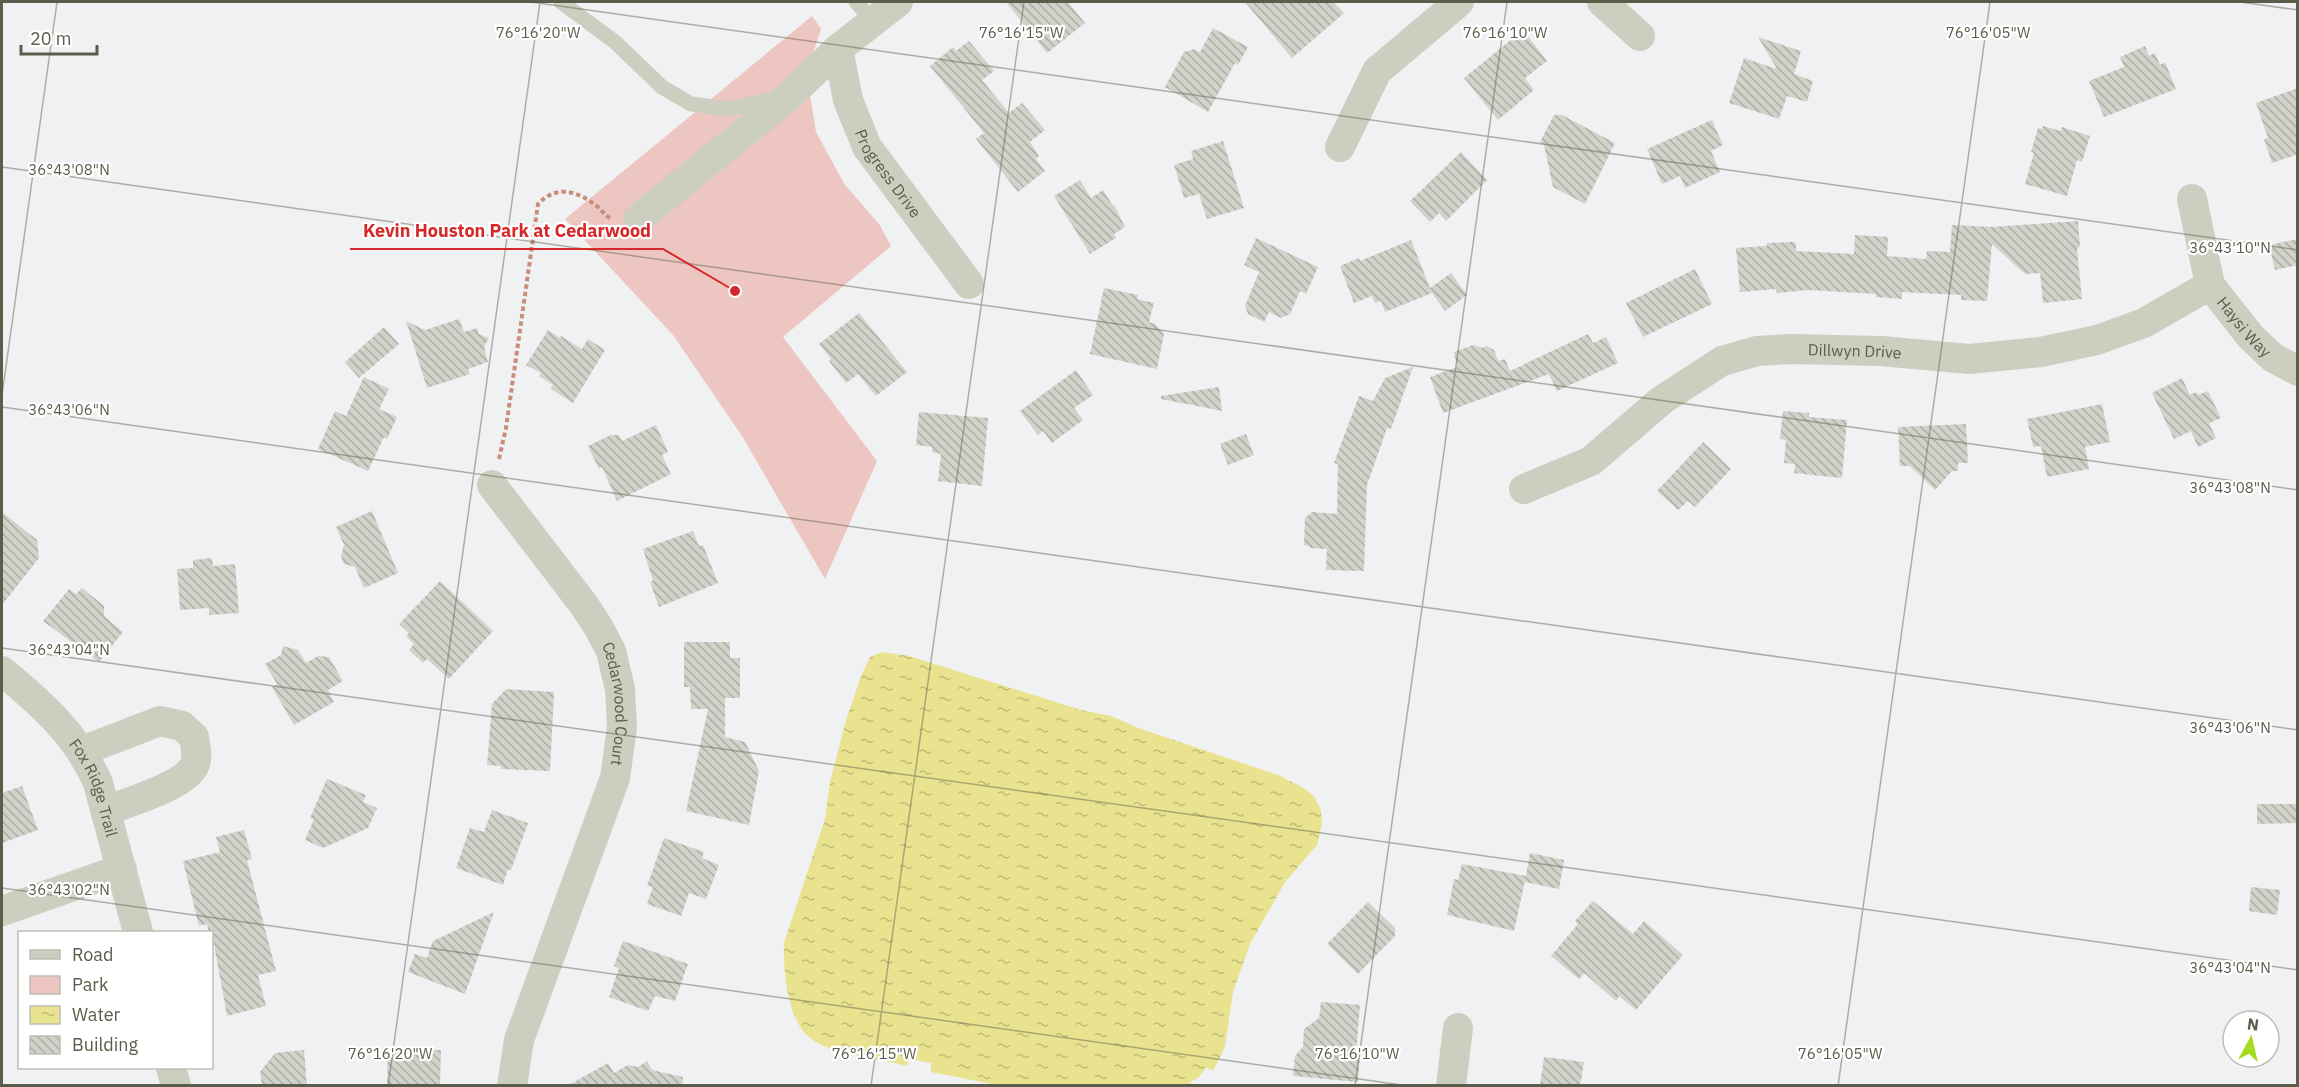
<svg xmlns="http://www.w3.org/2000/svg" width="2299" height="1087" viewBox="0 0 2299 1087" font-family="'IBM Plex Sans',sans-serif">
  <style>
    .park { fill: #eec6c1 }
    .water { fill: url(#water-ripples) }
    .building { fill: url(#building-back-hatch) }
    .lines { fill: none; stroke-linecap: round; stroke-linejoin: round }
    .path { stroke: #ca8d7b; stroke-width: 4; stroke-dasharray: 4.5 3; stroke-linecap: butt }
    .service { stroke: #cccebf; stroke-width: 15 }
    .minor { stroke: #cccebf; stroke-width: 30 }
    .ticks { fill: none; stroke: #595d49; stroke-width: 1.5; stroke-opacity: 0.45 }
    .labels { text-anchor: middle; stroke-width: 4.5; stroke-linejoin: round; paint-order: stroke }
    .street-label { font-size: 16px; fill: #595d49; stroke: #fff }
    .ticks-label { font-size: 15px; text-anchor: middle; fill: #595d49; stroke: #fff; stroke-width: 4.5; stroke-linejoin: round; paint-order: stroke }
    .leader { fill: none; stroke: #d62828; stroke-width: 2 }
    .callout-dot { fill: #d62828; stroke: #fff; stroke-width: 2 }
    .callout-label { font-size: 18px; text-anchor: middle; font-weight: bold; fill: #d62828; stroke: #fff; stroke-width: 4.5; stroke-linejoin: round; paint-order: stroke }
  </style>
  <defs>
    <pattern id="water-ripples" width="26" height="14" patternUnits="userSpaceOnUse" patternTransform="scale(1.5)"><rect width="26" height="14" fill="#e9e390"/><path d="M2 4q2-2 4 0t4 0M15 11q2-2 4 0t4 0" fill="none" stroke="#c0bb78"/></pattern>
    <pattern id="building-back-hatch" width="6" height="6" patternUnits="userSpaceOnUse" patternTransform="scale(1.5)"><rect width="6" height="6" fill="#d0d3ca"/><path d="M-1 5l2 2M0 0l6 6M5-1l2 2" fill="none" stroke="#acaea6"/></pattern>
  </defs>
  <rect width="100%" height="100%" fill="#f0f1f3"/>
  <!-- park -->
  <path class="park" d="M 812,16 L 821,29 L 810,63 L 809,88 L 816,132 L 845,185 L 879,224 L 891,246 L 783,337 L 877,461 L 825,579 L 742,436 L 673,335 L 565,219 Z"/>
  <!-- water -->
  <path class="water" d="M 882,652 L 909,656 L 1081,710 L 1111,716 L 1141,729 L 1278,775 L 1302,787 L 1314,796 L 1321,810 L 1322,824 L 1317,845 L 1285,882 L 1250,944 L 1233,992 L 1225,1047 L 1213,1071 L 1207,1067 L 1198,1078 L 1190,1082 L 1192,1085 L 1002,1086 L 931,1072 L 931,1063 L 909,1059 L 907,1066 C 882,1059 829,1054 810,1038 C 787,1020 783,970 784,943 L 825,819 L 830,782 L 846,720 L 861,676 L 870,657 Z"/>
  <!-- building -->
  <path class="building" d="M 1006,2 L 1068,2 L 1085,23 L 1047,53 Z
    M 1245,2 L 1333,2 L 1344,13 L 1292,58 Z
    M 1213,28 L 1248,47 L 1238,65 L 1235,63 L 1208,112 L 1165,87 L 1184,52 L 1194,49 L 1200,52 Z
    M 1523,30 L 1547,61 L 1525,78 L 1534,90 L 1498,120 L 1464,78 Z
    M 1758,37 L 1801,51 L 1794,74 L 1813,81 L 1807,102 L 1787,96 L 1779,119 L 1729,103 L 1744,58 L 1777,69 Z
    M 969,41 L 994,71 L 982,80 L 1009,113 L 1022,103 L 1045,130 L 1030,142 L 1039,156 L 1036,159 L 1045,171 L 1018,192 L 976,139 L 984,133 L 930,66 L 953,47 L 956,51 Z
    M 2145,46 L 2149,56 L 2155,53 L 2160,65 L 2165,62 L 2176,89 L 2104,117 L 2089,81 L 2124,67 L 2120,57 Z
    M 2298,88 L 2298,154 L 2272,163 L 2264,139 L 2268,138 L 2256,103 Z
    M 1554,115 L 1562,115 L 1615,143 L 1585,204 L 1553,187 L 1544,145 L 1540,142 Z
    M 1712,120 L 1723,145 L 1711,151 L 1720,172 L 1685,188 L 1680,176 L 1662,184 L 1647,149 Z
    M 2043,126 L 2061,131 L 2062,127 L 2090,136 L 2082,162 L 2077,160 L 2067,196 L 2025,184 L 2034,153 L 2031,152 L 2038,128 L 2042,129 Z
    M 1223,141 L 1244,208 L 1207,219 L 1199,194 L 1184,198 L 1174,165 L 1193,159 L 1191,151 Z
    M 1461,152 L 1487,180 L 1446,221 L 1439,213 L 1430,222 L 1410,201 Z
    M 1080,180 L 1091,198 L 1103,190 L 1113,206 L 1114,205 L 1125,227 L 1114,234 L 1116,238 L 1090,254 L 1054,196 Z
    M 2078,221 L 2080,247 L 2077,248 L 2082,299 L 2043,303 L 2040,273 L 2025,274 L 1992,244 L 1987,301 L 1961,300 L 1961,295 L 1902,292 L 1902,299 L 1876,297 L 1876,294 L 1808,290 L 1777,293 L 1776,289 L 1740,292 L 1736,248 L 1767,246 L 1767,243 L 1793,242 L 1796,243 L 1796,251 L 1854,254 L 1855,235 L 1888,237 L 1887,256 L 1926,259 L 1927,251 L 1950,252 L 1952,225 L 1993,227 Z
    M 1256,238 L 1318,267 L 1306,294 L 1300,291 L 1290,314 L 1281,318 L 1269,312 L 1264,322 L 1248,314 L 1245,306 L 1259,272 L 1244,265 Z
    M 2298,239 L 2298,265 L 2275,270 L 2269,245 Z
    M 1411,240 L 1430,288 L 1451,273 L 1467,295 L 1445,311 L 1432,293 L 1385,312 L 1381,301 L 1375,303 L 1372,296 L 1354,303 L 1340,266 L 1359,258 L 1360,261 Z
    M 1695,269 L 1712,304 L 1643,337 L 1626,303 Z
    M 1104,288 L 1138,295 L 1137,299 L 1154,303 L 1149,322 L 1155,324 L 1164,334 L 1157,369 L 1090,354 Z
    M 859,313 L 907,372 L 876,396 L 858,374 L 846,383 L 829,361 L 831,359 L 819,344 Z
    M 459,319 L 464,332 L 477,328 L 479,334 L 489,338 L 484,347 L 488,362 L 468,369 L 470,374 L 427,388 L 406,321 L 425,330 Z
    M 384,327 L 399,344 L 359,378 L 345,362 Z
    M 548,330 L 560,338 L 561,336 L 582,349 L 588,339 L 605,350 L 573,403 L 551,389 L 553,385 L 539,376 L 541,373 L 526,365 Z
    M 1588,334 L 1593,343 L 1606,337 L 1618,363 L 1557,391 L 1549,374 L 1443,413 L 1430,377 L 1457,367 L 1454,352 L 1473,345 L 1482,348 L 1486,346 L 1494,350 L 1498,361 L 1505,359 L 1510,371 Z
    M 1413,367 L 1391,429 L 1387,428 L 1367,485 L 1364,571 L 1326,570 L 1327,549 L 1309,548 L 1310,546 L 1304,545 L 1305,518 L 1312,512 L 1337,514 L 1338,464 L 1334,463 L 1359,396 L 1373,401 L 1385,378 Z
    M 1076,370 L 1093,395 L 1074,408 L 1083,420 L 1052,443 L 1043,431 L 1038,435 L 1020,411 Z
    M 364,377 L 389,389 L 379,409 L 397,417 L 387,439 L 384,437 L 368,471 L 318,449 L 335,411 L 346,416 Z
    M 2182,378 L 2190,395 L 2196,392 L 2198,395 L 2208,391 L 2221,418 L 2209,423 L 2216,438 L 2198,447 L 2191,431 L 2174,439 L 2152,393 Z
    M 1219,387 L 1222,411 L 1161,399 L 1161,396 Z
    M 2102,404 L 2110,442 L 2085,447 L 2089,469 L 2047,477 L 2041,446 L 2033,447 L 2027,419 Z
    M 1783,411 L 1809,413 L 1809,417 L 1847,420 L 1842,478 L 1794,473 L 1795,464 L 1784,463 L 1786,440 L 1780,439 Z
    M 919,412 L 988,418 L 982,486 L 938,481 L 941,454 L 932,452 L 932,447 L 916,445 Z
    M 1966,424 L 1968,463 L 1958,463 L 1958,471 L 1952,471 L 1935,490 L 1910,466 L 1900,466 L 1898,427 Z
    M 656,425 L 668,452 L 662,455 L 671,474 L 617,501 L 602,467 L 599,469 L 588,446 L 611,435 L 619,435 L 622,441 Z
    M 1246,434 L 1254,455 L 1228,465 L 1220,444 Z
    M 1703,442 L 1731,469 L 1695,507 L 1688,501 L 1678,510 L 1657,491 Z
    M 372,511 L 398,573 L 364,588 L 355,567 L 344,564 L 341,556 L 344,545 L 336,527 Z
    M 2,512 L 37,540 L 39,558 L 2,605 Z
    M 693,531 L 699,546 L 703,545 L 718,583 L 659,607 L 650,582 L 653,581 L 643,549 Z
    M 212,558 L 213,566 L 235,564 L 239,613 L 209,615 L 209,608 L 180,610 L 177,569 L 193,568 L 193,560 Z
    M 440,581 L 493,631 L 449,679 L 427,659 L 423,663 L 409,650 L 414,644 L 406,636 L 409,633 L 399,624 Z
    M 82,588 L 104,606 L 104,616 L 123,632 L 99,662 L 43,621 L 69,589 L 76,594 Z
    M 684,642 L 730,642 L 730,658 L 740,658 L 740,698 L 725,698 L 725,737 L 745,742 L 759,771 L 749,825 L 686,811 L 708,709 L 691,709 L 690,687 L 684,687 Z
    M 283,646 L 298,650 L 306,663 L 318,656 L 329,657 L 343,681 L 328,690 L 334,702 L 294,725 L 272,687 L 277,684 L 265,664 L 281,655 Z
    M 506,689 L 554,692 L 550,771 L 501,769 L 501,766 L 487,765 L 492,704 Z
    M 327,779 L 366,795 L 363,802 L 377,808 L 368,828 L 323,848 L 305,840 L 314,819 L 310,818 Z
    M 22,786 L 38,830 L 2,843 L 2,793 Z
    M 2257,804 L 2298,804 L 2298,823 L 2257,824 Z
    M 492,810 L 528,823 L 511,870 L 508,869 L 503,885 L 456,868 L 470,828 L 484,832 Z
    M 244,830 L 252,859 L 247,860 L 276,971 L 258,975 L 266,1006 L 227,1016 L 212,933 L 209,933 L 207,924 L 199,926 L 183,861 L 220,852 L 216,837 Z
    M 664,838 L 704,852 L 702,858 L 719,865 L 706,899 L 689,893 L 681,916 L 647,904 L 653,887 L 647,886 Z
    M 1530,853 L 1564,860 L 1559,889 L 1525,882 Z
    M 1462,864 L 1526,876 L 1514,931 L 1447,915 L 1454,879 L 1458,880 Z
    M 2251,887 L 2280,890 L 2277,915 L 2249,911 Z
    M 1593,901 L 1633,934 L 1644,921 L 1683,955 L 1636,1010 L 1619,996 L 1616,1001 L 1584,973 L 1579,979 L 1551,956 L 1578,924 L 1575,921 Z
    M 1368,902 L 1395,928 L 1395,936 L 1358,974 L 1327,944 Z
    M 494,912 L 465,994 L 408,972 L 415,954 L 427,958 L 433,941 Z
    M 623,941 L 688,964 L 675,1001 L 655,996 L 648,1011 L 609,997 L 619,968 L 614,966 Z
    M 1321,1002 L 1360,1005 L 1356,1054 L 1360,1054 L 1358,1082 L 1293,1076 L 1295,1056 L 1303,1047 L 1304,1029 L 1319,1018 Z
    M 388,1048 L 441,1050 L 440,1086 L 387,1086 Z
    M 304,1050 L 307,1086 L 262,1086 L 260,1072 L 275,1053 Z
    M 1544,1057 L 1584,1062 L 1580,1086 L 1540,1086 Z
    M 647,1061 L 652,1070 L 683,1077 L 682,1086 L 567,1086 L 608,1063 L 614,1073 L 628,1065 L 638,1067 Z"/>
  <g class="lines">
    <!-- path -->
    <path class="path" d="M 499,459 L 506,428 L 538,204 C 557,184 578,191 598,207 C 603,212 606,217 613,219"/>
    <!-- service -->
    <path class="service" d="M 561,2 L 615,42 L 662,87 L 691,104 L 729,109 L 777,98
      M 856,2 L 873,21"/>
    <!-- minor -->
    <g class="minor">
      <path d="M 1602,2 L 1640,36"/>
      <path id="s1" d="M 838,49 L 848,100 L 867,147 L 969,284"/>
      <path d="M 1340,147 L 1377,71 L 1459,2"/>
      <path id="s2" d="M 2192,199 L 2210,285 L 2250,336 L 2272,357 L 2298,371"/>
      <path d="M 638,219 L 789,96 L 838,49 L 898,2"/>
      <path id="s3" d="M 492,485 L 584,605 L 599,628 L 611,651 L 620,689 L 622,727 L 615,778 L 519,1040 L 512,1086"/>
      <path id="s4" d="M 1524,489 L 1591,461 L 1662,400 L 1722,361 L 1757,351 L 1791,349 L 1881,351 L 1969,359 L 2041,352 L 2097,340 L 2144,323 L 2210,285"/>
      <path id="s5" d="M 2,671 C 41,703 78,736 98,783 L 138,932"/>
      <path d="M 82,751 L 160,721 L 182,726 L 194,737 C 195,745 198,756 195,764 C 187,786 127,802 106,811"/>
      <path d="M 2,911 L 122,869"/>
      <path d="M 171,1068 L 176,1086"/>
      <path d="M 1451,1086 L 1458,1028"/>
    </g>
  </g>
  <!-- ticks -->
  <path class="ticks" d="M 531,2 L 2298,250M 2240,2 L 2298,10M 2,167 L 2298,490M 2,395 L 57,2M 2,407 L 2298,730M 2,648 L 2298,970M 2,888 L 1409,1086M 388,1086 L 540,2M 871,1086 L 1024,2M 1355,1086 L 1507,2M 1838,1086 L 1990,2"/>
  <g class="labels">
    <!-- street labels -->
    <g class="street-label">
      <text dy="6" stroke="none"><textPath href="#s1" startOffset="136">Progress Drive</textPath></text>
      <text dy="6" stroke="none"><textPath href="#s2" startOffset="142">Haysi Way</textPath></text>
      <text dy="6" stroke="none"><textPath href="#s4" startOffset="372">Dillwyn Drive</textPath></text>
      <text dy="6" stroke="none"><textPath href="#s3" startOffset="258">Cedarwood Court</textPath></text>
      <text dy="6" stroke="none"><textPath href="#s5" startOffset="152">Fox Ridge Trail</textPath></text>
    </g>
  </g>
  <g class="ticks-label">
    <text x="538" y="38">76°16'20"W</text>
    <text x="1021" y="38">76°16'15"W</text>
    <text x="1505" y="38">76°16'10"W</text>
    <text x="1988" y="38">76°16'05"W</text>
    <text x="69" y="175">36°43'08"N</text>
    <text x="2230" y="253">36°43'10"N</text>
    <text x="69" y="415">36°43'06"N</text>
    <text x="2230" y="493">36°43'08"N</text>
    <text x="69" y="655">36°43'04"N</text>
    <text x="2230" y="733">36°43'06"N</text>
    <text x="69" y="895">36°43'02"N</text>
    <text x="2230" y="973">36°43'04"N</text>
    <text x="390" y="1059">76°16'20"W</text>
    <text x="874" y="1059">76°16'15"W</text>
    <text x="1357" y="1059">76°16'10"W</text>
    <text x="1840" y="1059">76°16'05"W</text>
  </g>
  <!-- callouts -->
  <path class="leader" d="M735 291L663 249H350"/>
  <circle class="callout-dot" cx="735" cy="291" r="6"/>
  <g class="callout-label">
    <text x="507" y="237">Kevin Houston Park at Cedarwood</text>
  </g>
  <!-- border -->
  <rect width="2299" height="1087" fill="none" stroke="#595d49" stroke-width="6"/>
  <!-- legend -->
  <rect x="18" y="931" width="195" height="138" fill="#ffffff" stroke="#bdbeb6" stroke-width="1.5"/>
  <rect x="30" y="950" width="30" height="9" fill="#cccebf" stroke="#bdbeb6" stroke-width="1.5"/>
  <text x="72" y="961" font-size="18" fill="#595d49">Road</text>
  <rect x="30" y="976" width="30" height="18" fill="#eec6c1" stroke="#bdbeb6" stroke-width="1.5"/>
  <text x="72" y="991" font-size="18" fill="#595d49">Park</text>
  <rect x="30" y="1006" width="30" height="18" fill="url(#water-ripples)" stroke="#bdbeb6" stroke-width="1.5"/>
  <text x="72" y="1021" font-size="18" fill="#595d49">Water</text>
  <rect x="30" y="1036" width="30" height="18" fill="url(#building-back-hatch)" stroke="#bdbeb6" stroke-width="1.5"/>
  <text x="72" y="1051" font-size="18" fill="#595d49">Building</text>
  <!-- north arrow -->
  <g transform="translate(2251 1039) rotate(8)"><circle r="28" fill="#ffffff" stroke="#bdbeb6" stroke-width="1.5"/>
  <path d="M0-4.5L10 22L0 15L-10 22Z" fill="#a5dc21"/>
  <text y="-9" font-size="16" font-weight="bold" text-anchor="middle" fill="#595d49">N</text>
  </g>
  <!-- scale -->
  <path d="M21 45v9h76v-9" fill="none" stroke="#595d49" stroke-width="3"/>
  <text x="30" y="45" font-size="18" fill="#595d49" stroke="#ffffff" stroke-width="4.5" paint-order="stroke">20 m</text>
</svg>
